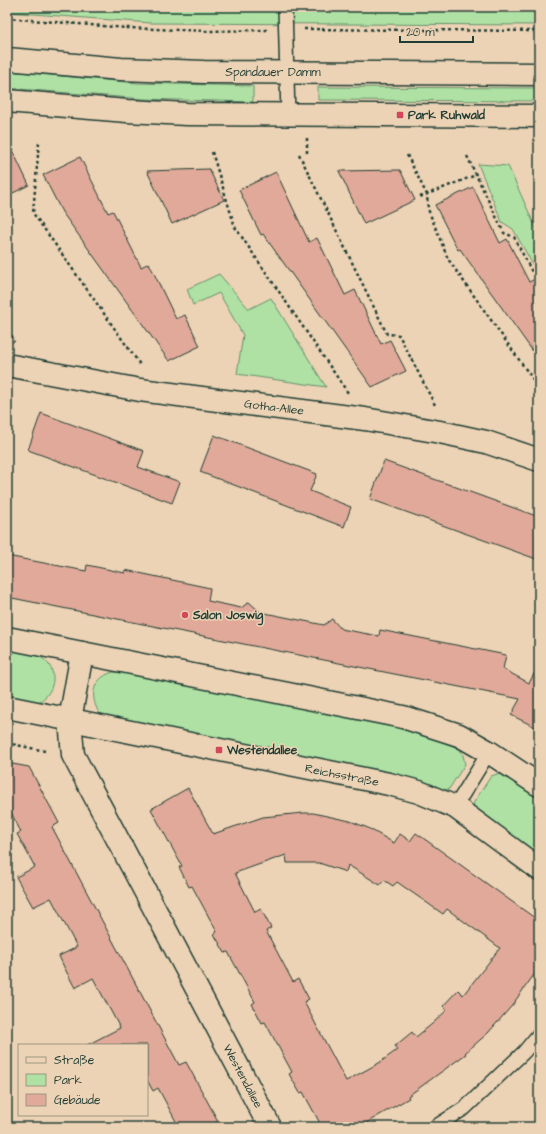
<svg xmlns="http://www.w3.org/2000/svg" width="546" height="1134" viewBox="0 0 546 1134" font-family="'Architects Daughter',sans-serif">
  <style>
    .green { fill: #aee1a3; stroke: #668f6c }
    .building { fill: #e1a999; stroke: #1f3d34; fill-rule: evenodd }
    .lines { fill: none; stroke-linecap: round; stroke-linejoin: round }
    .lane-casing { stroke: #1f3d34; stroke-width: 16 }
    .street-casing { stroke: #1f3d34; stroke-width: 25 }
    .secondary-casing { stroke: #1f3d34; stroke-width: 25 }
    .path { stroke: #1f3d34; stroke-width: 2.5; stroke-dasharray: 3 3; stroke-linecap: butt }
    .lane { stroke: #edd3b5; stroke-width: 13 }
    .street { stroke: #edd3b5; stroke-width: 22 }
    .secondary { stroke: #edd3b5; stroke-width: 22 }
    .poi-dot { fill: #d1495b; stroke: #edd3b5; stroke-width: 1.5 }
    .labels { text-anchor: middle; stroke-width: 3; stroke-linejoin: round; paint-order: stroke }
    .street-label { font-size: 12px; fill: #1f3d34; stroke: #edd3b5 }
    .poi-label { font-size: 12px; font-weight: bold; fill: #1f3d34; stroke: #edd3b5; text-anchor: start }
  </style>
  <rect width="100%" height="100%" fill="#edd3b5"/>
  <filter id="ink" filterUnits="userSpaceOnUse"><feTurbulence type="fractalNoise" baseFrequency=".025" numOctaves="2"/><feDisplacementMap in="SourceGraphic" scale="8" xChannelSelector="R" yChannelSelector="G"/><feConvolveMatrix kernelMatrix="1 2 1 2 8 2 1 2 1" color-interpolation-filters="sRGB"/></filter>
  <g filter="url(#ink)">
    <!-- green -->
    <path class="green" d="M 7,7 L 539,7 L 539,25 L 151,23 L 7,12 Z
      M 7,71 L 137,83 L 253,86 L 253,102 L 144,99 L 7,88 Z
      M 318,87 L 539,88 L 539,101 L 318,100 Z
      M 478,164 L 508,166 L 539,235 L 539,268 L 533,265 L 513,229 L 502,222 Z
      M 219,274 L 249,309 L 271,298 L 326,387 L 237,374 L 243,335 L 219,293 L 193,305 L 187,289 Z
      M 7,649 C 18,651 33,652 42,658 C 63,672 52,703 28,705 C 22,705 13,702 7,701 Z
      M 113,672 L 127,672 L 401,728 L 438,740 L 460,749 L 463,755 L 465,764 L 449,789 L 439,791 L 102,717 C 89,700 90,679 113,672 Z
      M 500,773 L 506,774 L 539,798 L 539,860 L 473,807 L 474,802 L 491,776 Z"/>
    <!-- building -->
    <path class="building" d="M 7,139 L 29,185 L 7,196 Z
      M 80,157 L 108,213 L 113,211 L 141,267 L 149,263 L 176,319 L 185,315 L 200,346 L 169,361 L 62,212 L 43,175 Z
      M 209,169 L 224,200 L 172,224 L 147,171 Z
      M 400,170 L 415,200 L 364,224 L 339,171 Z
      M 276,172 L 309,242 L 317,238 L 345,295 L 355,290 L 381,344 L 390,340 L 406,371 L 372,387 L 263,234 L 261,235 L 239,190 Z
      M 473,187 L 500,243 L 507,239 L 529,282 L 539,277 L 539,360 L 460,249 L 458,250 L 435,205 Z
      M 41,413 L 144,451 L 138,467 L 180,482 L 172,503 L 28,450 Z
      M 214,435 L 317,474 L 310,491 L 351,507 L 344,527 L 200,472 Z
      M 384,461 L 539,517 L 539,560 L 370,499 Z
      M 7,556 L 86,571 L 87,565 L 125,573 L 125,570 L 210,588 L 208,601 L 241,608 L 249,602 L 260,612 L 324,625 L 332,619 L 341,629 L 379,636 L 380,630 L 506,655 L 503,669 L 529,683 L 539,665 L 539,729 L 511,715 L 520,699 L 7,597 Z
      M 7,763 L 29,767 L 59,823 L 52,827 L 179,1065 L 186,1062 L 218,1121 L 207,1127 L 179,1127 L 158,1088 L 153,1091 L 147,1080 L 147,1045 L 87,1045 L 120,1028 L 93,978 L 75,988 L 64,967 L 59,956 L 77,947 L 51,898 L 33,907 L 16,877 L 35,867 L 17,834 L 21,832 L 7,805 Z
      M 188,788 L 213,834 L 263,817 L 303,813 L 313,813 L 350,821 L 368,828 L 394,843 L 400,834 L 410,841 L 416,833 L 539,921 L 539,968 L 515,1001 L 516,1001 L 488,1033 L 465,1053 L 466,1054 L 408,1096 L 409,1098 L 359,1127 L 322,1127 L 303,1092 L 300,1093 L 289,1074 L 292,1072 L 265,1022 L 262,1023 L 252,1004 L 255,1002 L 228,952 L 225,953 L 214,934 L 217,932 L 192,886 L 189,887 L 179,867 L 182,866 L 151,809 ZM 286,855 L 287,863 L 319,863 L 346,872 L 348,865 L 380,885 L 384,880 L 393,886 L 397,882 L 443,914 L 447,909 L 500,948 L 463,995 L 458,990 L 443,1006 L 447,1010 L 432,1024 L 416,1037 L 412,1032 L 395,1046 L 397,1050 L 379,1063 L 346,1081 L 304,1002 L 309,999 L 298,979 L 293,982 L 266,931 L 271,928 L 261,909 L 255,912 L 235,873 Z"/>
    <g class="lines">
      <defs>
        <path id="lane" d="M 285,7 L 288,115
          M 455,807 L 489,752
          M 435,1127 L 465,1108 L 524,1052 L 539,1034"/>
        <path id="street" d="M 7,365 L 140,390 L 365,419 L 440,432 L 486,442 L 539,460
          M 82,653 L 70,720 L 73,755 L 270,1127"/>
        <path id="secondary" d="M 7,59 L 121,69 L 204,72 L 539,74
          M 7,101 L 127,111 L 187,114 L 539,116
          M 7,638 L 403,717 L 459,735 L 489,752 L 539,785
          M 7,707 L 389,784 L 419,792 L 455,807 L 539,869"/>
      </defs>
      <!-- lane casing -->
      <use href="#lane" class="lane-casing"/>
      <!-- street casing -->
      <use href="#street" class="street-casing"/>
      <!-- secondary casing -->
      <use href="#secondary" class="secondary-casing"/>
      <!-- path -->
      <path class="path" d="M 7,18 L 128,28 L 207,31 L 267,30
        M 304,29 L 539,31
        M 307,138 L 307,154
        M 39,143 L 33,213 L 141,366
        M 212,152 L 235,227 L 348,393
        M 299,154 L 387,334 L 399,335 L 436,407
        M 407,155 L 427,195 L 428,209 L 448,259 L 539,388
        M 467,156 L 504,233 L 514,237 L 533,274 L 539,274
        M 420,197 L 476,175
        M 7,324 L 14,342
        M 7,743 L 45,751"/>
      <!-- lane -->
      <use href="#lane" class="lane"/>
      <!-- street -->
      <use href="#street" class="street"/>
      <!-- secondary -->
      <use href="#secondary" class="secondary"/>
    </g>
  </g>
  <!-- markers -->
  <g class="poi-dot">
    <rect x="396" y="111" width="8" height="8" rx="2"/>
    <circle cx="185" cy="615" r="4"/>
    <rect x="215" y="746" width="8" height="8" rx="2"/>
  </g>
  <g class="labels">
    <!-- street labels -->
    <g class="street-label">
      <text x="273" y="76">Spandauer Damm</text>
      <text transform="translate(274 407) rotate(7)" y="4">Gotha-Allee</text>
      <text transform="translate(342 775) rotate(11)" y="4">Reichsstraße</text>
      <text transform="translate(243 1076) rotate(62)" y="4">Westendallee</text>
    </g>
    <!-- poi labels -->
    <g class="poi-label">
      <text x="408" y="119">Park Ruhwald</text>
      <text x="193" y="619">Salon Joswig</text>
      <text x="227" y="754">Westendallee</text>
    </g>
  </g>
  <!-- margin -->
  <rect width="546" height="1134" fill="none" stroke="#edd3b5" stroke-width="24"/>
  <rect x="12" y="12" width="522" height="1110" fill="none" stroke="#1f3d34" stroke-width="1.5" filter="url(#ink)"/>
  <!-- legend -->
  <rect x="18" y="1044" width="130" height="72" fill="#edd3b5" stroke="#9b9781"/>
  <rect x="26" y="1057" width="20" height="6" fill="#edd3b5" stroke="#9b9781"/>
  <text x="54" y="1064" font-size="12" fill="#1f3d34">Straße</text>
  <rect x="26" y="1074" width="20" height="12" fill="#aee1a3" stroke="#9b9781"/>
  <text x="54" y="1084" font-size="12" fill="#1f3d34">Park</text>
  <rect x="26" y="1094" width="20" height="12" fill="#e1a999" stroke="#9b9781"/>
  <text x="54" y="1104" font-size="12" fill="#1f3d34">Gebäude</text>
  <!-- scale -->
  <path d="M400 36v6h73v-6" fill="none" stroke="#1f3d34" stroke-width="2"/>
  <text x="406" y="36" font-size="12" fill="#1f3d34" stroke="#edd3b5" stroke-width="3" paint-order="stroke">20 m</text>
</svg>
